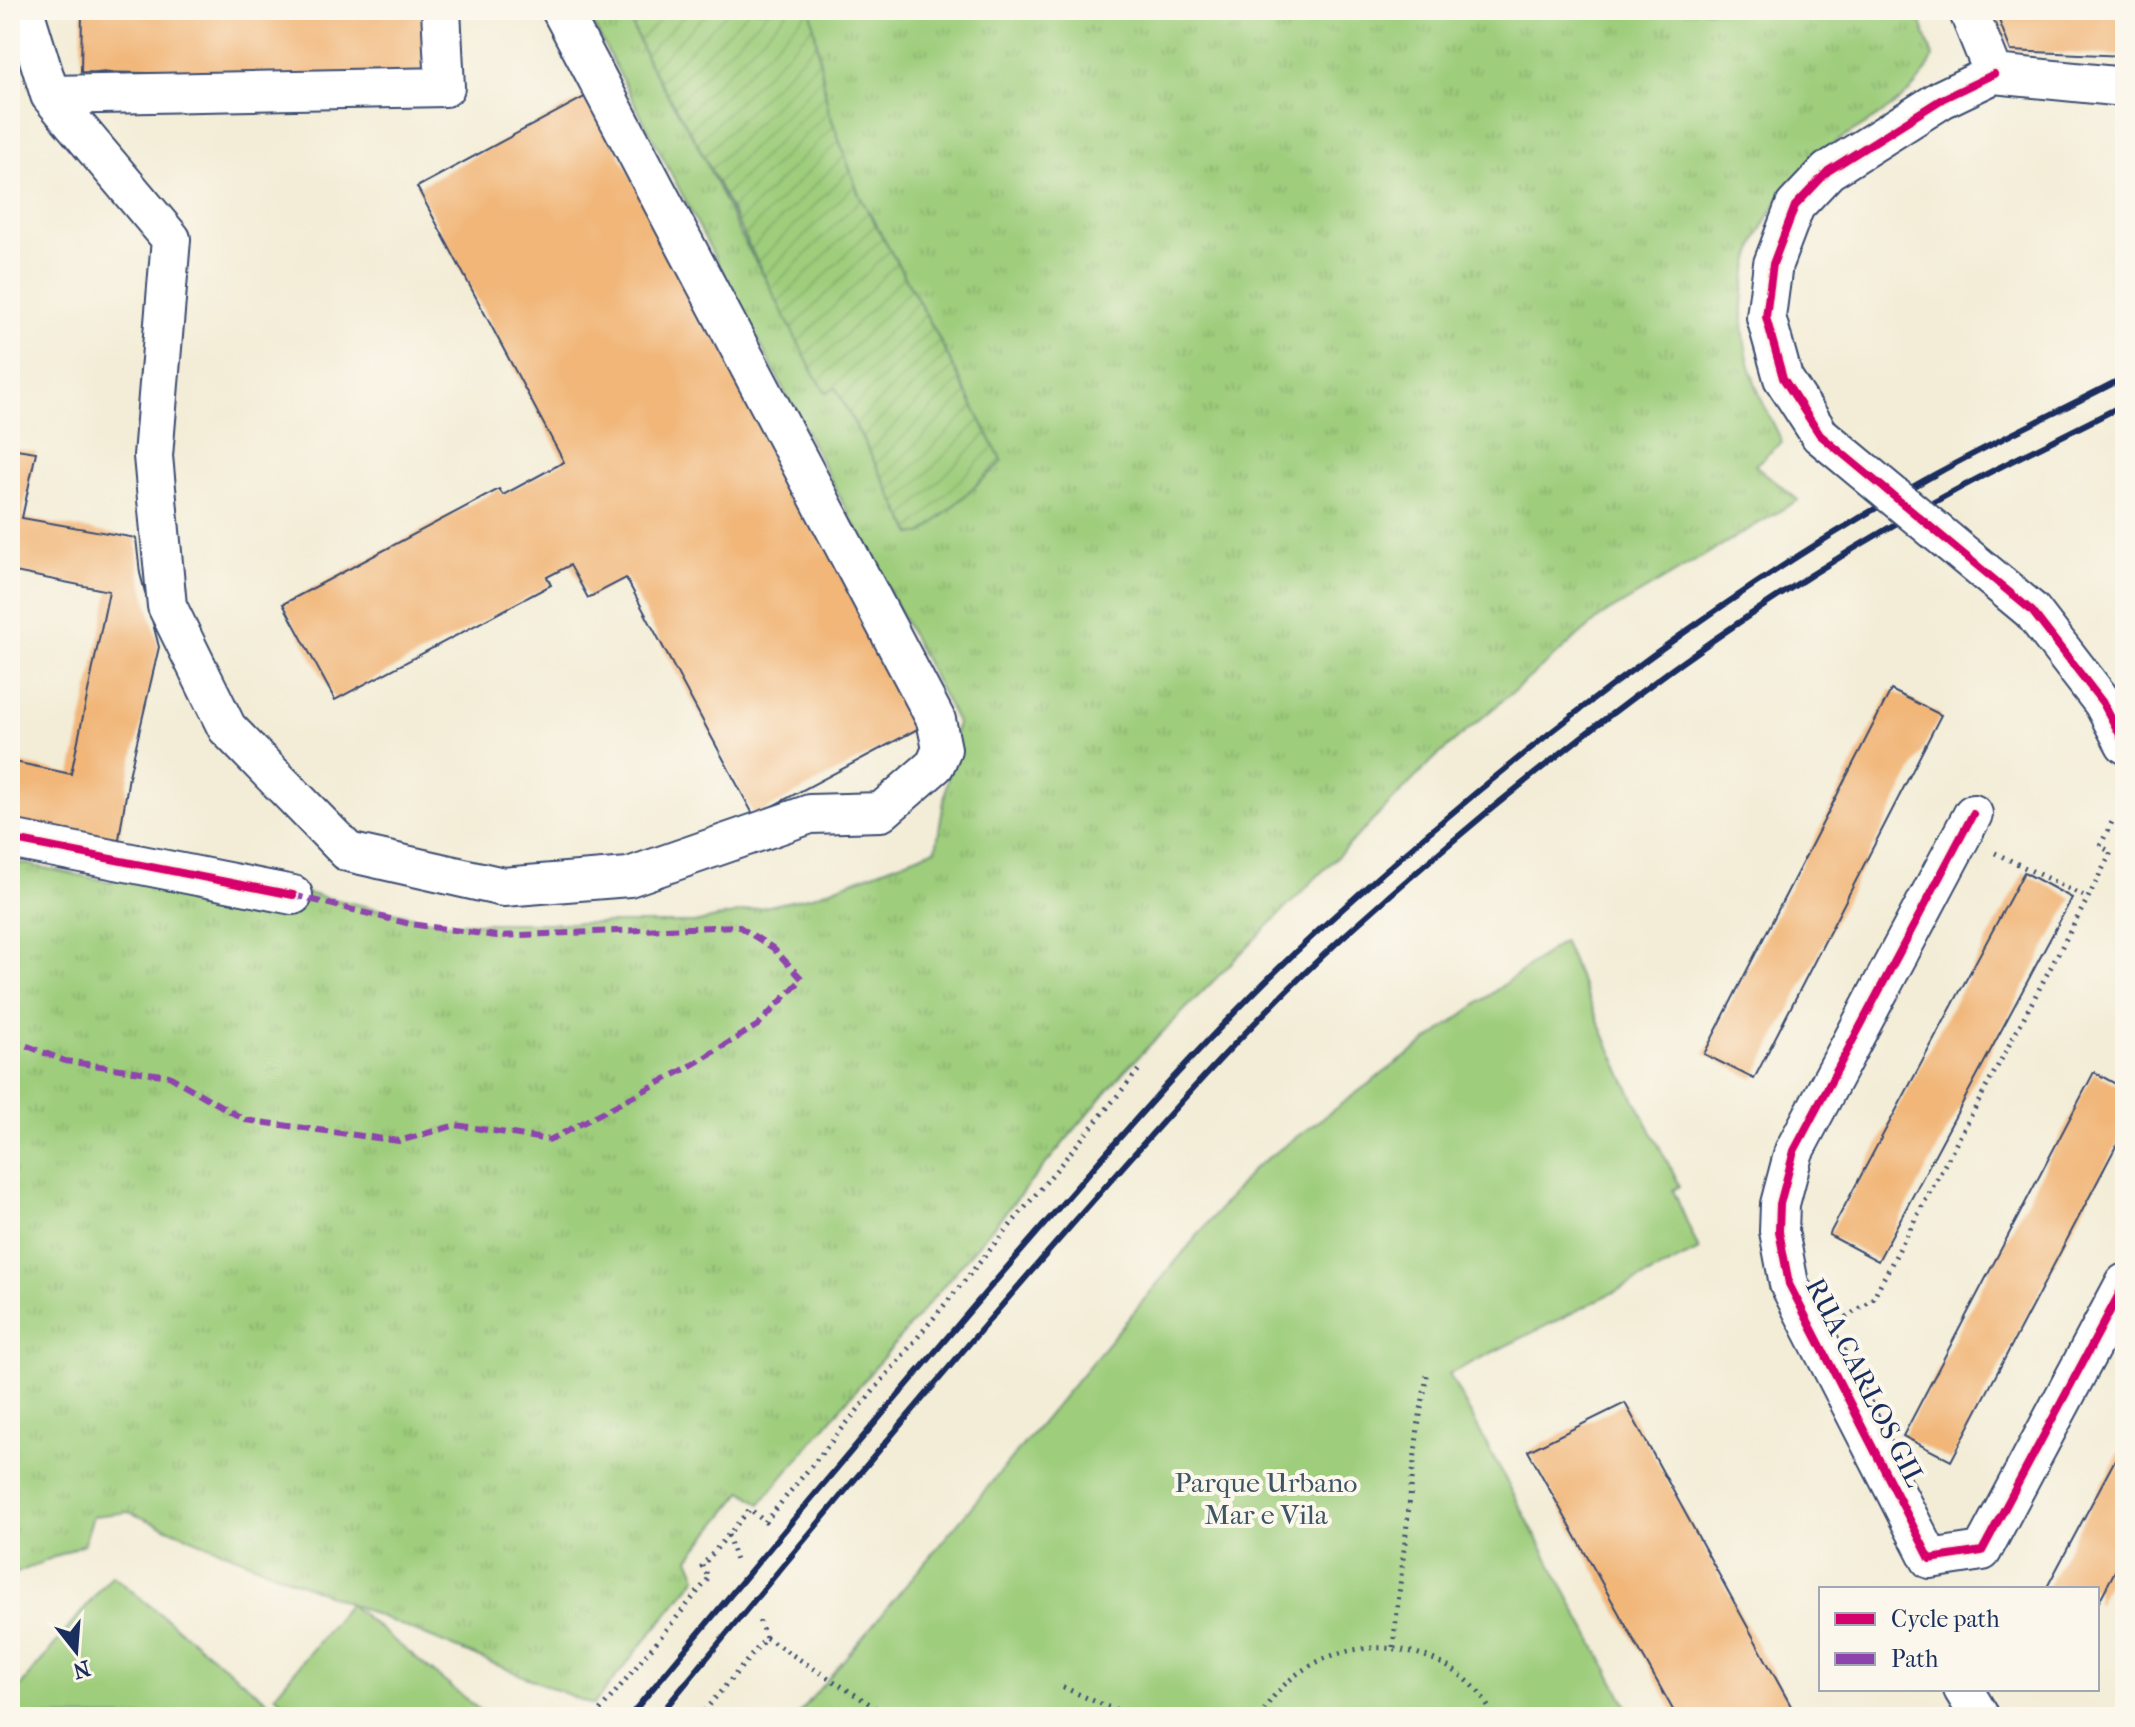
<svg xmlns="http://www.w3.org/2000/svg" width="2135" height="1727" viewBox="0 0 2135 1727" font-family="'IM FELL French Canon',serif">
  <style>
    .grass { fill: url(#grass-tufts); stroke: #5c7e6c; stroke-width: 2 }
    .park { fill: #9ecd7b; stroke: #5c7e6c; stroke-width: 2 }
    .garden { fill: url(#garden-furrows); stroke: #5c7e6c; stroke-width: 2 }
    .building { fill: #f1b678 }
    .lines { fill: none; stroke-linecap: round; stroke-linejoin: round }
    .minor-casing { stroke: #3b4c70; stroke-width: 42 }
    .path { stroke: #3b4c70; stroke-width: 5; stroke-dasharray: 2 6; stroke-linecap: butt }
    .minor { stroke: #fff; stroke-width: 38 }
    .rail { stroke: #1b2f5e; stroke-width: 6 }
    .minor-bridge-casing { stroke: #3b4c70; stroke-width: 42; stroke-linecap: butt }
    .minor-bridge { stroke: #fff; stroke-width: 38 }
    .quiet { stroke: #8e44ad; stroke-width: 6; stroke-dasharray: 12 6; stroke-linecap: butt }
    .cycleway-casing { stroke: #fbf7ec; stroke-width: 13 }
    .cycleway { stroke: #d6006c; stroke-width: 8 }
    .labels { text-anchor: middle; stroke-width: 8; stroke-linejoin: round; paint-order: stroke }
    .street-label { font-size: 28px; fill: #1b2f5e; stroke: #fbf7ec }
    .park-label { font-size: 28px; fill: #3c5665; stroke: #fbf7ec }
  </style>
  <defs>
    <pattern id="grass-tufts" width="24" height="20" patternUnits="userSpaceOnUse" patternTransform="scale(2)"><rect width="24" height="20" fill="#9ecd7b"/><path d="M3 7l-1-3M5 7V3M7 7l1-3M15 17l-1-3M17 17v-4M19 17l1-3" fill="none" stroke="#88b06d"/></pattern>
    <pattern id="garden-furrows" width="10" height="10" patternUnits="userSpaceOnUse" patternTransform="scale(2)"><rect width="10" height="10" fill="#9ecd7b"/><path d="M-1 1l2-2M0 10L10 0M9 11l2-2" fill="none" stroke="#88b06d"/></pattern>
  </defs>
  <rect width="100%" height="100%" fill="#fbf7ec"/>
  <filter id="ink" filterUnits="userSpaceOnUse"><feTurbulence type="fractalNoise" baseFrequency=".0125" numOctaves="2"/><feDisplacementMap in="SourceGraphic" scale="16" xChannelSelector="R" yChannelSelector="G"/><feConvolveMatrix kernelMatrix="1 2 1 2 8 2 1 2 1" color-interpolation-filters="sRGB"/></filter>
  <filter id="wash" filterUnits="userSpaceOnUse"><feTurbulence type="fractalNoise" baseFrequency=".006" numOctaves="4" result="noise"/><feDisplacementMap in="SourceGraphic" scale="32" xChannelSelector="R" yChannelSelector="G"/><feGaussianBlur stdDeviation="1.8" result="paint"/><feColorMatrix in="noise" values="0 0 0 0 0 0 0 0 0 0 0 0 0 0 0 0 0 1.4 0 .05"/><feComposite in="paint" operator="in"/></filter>
  <g filter="url(#wash)">
    <rect width="100%" height="100%" fill="#f3edd7"/>
    <!-- grass -->
    <path class="grass" d="M 586,10 L 626,10 L 649,64 L 697,143 L 740,234 L 790,322 L 836,388 L 912,534 L 922,534 L 935,331 L 859,195 L 828,109 L 811,10 L 1917,10 L 1933,57 C 1916,100 1866,123 1828,147 C 1812,157 1798,176 1786,191 C 1739,249 1731,324 1759,393 C 1765,410 1775,425 1782,442 L 1755,465 L 1798,500 L 1602,616 L 1435,758 L 1124,1071 L 760,1504 L 743,1491 L 689,1558 L 697,1577 L 593,1705 L 129,1512 L 93,1516 L 84,1544 L 10,1576 L 10,861 L 112,882 L 117,852 L 443,923 L 694,923 L 813,896 L 936,849 L 957,722 Z"/>
    <!-- park -->
    <path class="park" d="M 1563,941 L 1624,1079 L 1680,1186 L 1673,1190 L 1699,1250 L 1449,1374 L 1633,1717 L 796,1717 L 1253,1169 Z
      M 112,1575 L 287,1717 L 10,1717 L 10,1699 Z
      M 349,1604 L 488,1717 L 302,1717 L 275,1695 Z"/>
    <!-- garden -->
    <path class="garden" d="M 626,10 L 811,10 L 828,109 L 859,195 L 935,331 L 1002,462 L 922,534 L 912,534 L 836,388 L 826,392 L 814,374 L 697,143 L 649,64 Z"/>
    <g id="blocks">
      <!-- building -->
      <path class="building" d="M 82,10 L 426,10 L 425,77 L 81,72 Z
        M 1995,10 L 2125,10 L 2125,56 L 2011,51 Z
        M 588,95 L 925,725 L 754,816 L 626,578 L 588,598 L 570,565 L 547,577 L 551,585 L 335,700 L 283,604 L 499,489 L 503,495 L 564,462 L 417,187 Z
        M 10,448 L 36,452 L 22,518 L 136,538 L 140,573 L 159,647 L 129,776 L 117,852 L 10,830 L 10,761 L 71,774 L 109,591 L 10,571 Z
        M 1891,690 L 1941,715 L 1754,1079 L 1704,1054 Z
        M 2024,872 L 2072,898 L 1878,1261 L 1829,1235 Z
        M 2094,1072 L 2125,1089 L 2125,1129 L 1951,1461 L 1903,1436 Z
        M 1625,1403 L 1797,1717 L 1677,1717 L 1528,1451 Z
        M 2125,1441 L 2125,1552 L 2097,1605 L 2097,1589 L 2046,1589 Z"/>
    </g>
  </g>
  <g filter="url(#ink)">
    <use href="#blocks" fill-opacity="0" stroke="#3b4c70" stroke-width="2"/>
    <g class="lines">
      <defs>
        <path id="minor" d="M 24,10 L 50,95 L 171,239 L 153,456 L 167,606 L 227,728 L 348,852 L 503,887 L 629,877 L 810,814 L 881,812 L 935,765 L 942,749 L 936,720 L 561,10
          M 1968,10 L 1994,74
          M 1994,74 L 2125,87
          M 50,95 L 445,87 L 441,10
          M 1820,435 L 1783,378 L 1766,317 L 1773,264 L 1795,206 L 1828,171 L 1942,99 L 1994,74
          M 2032,611 L 2103,703 L 2125,744
          M 1973,814 L 1794,1151 L 1780,1204 L 1779,1231 L 1789,1284 L 1930,1559 L 1982,1551 L 2125,1283
          M 10,839 L 293,895
          M 1963,1689 L 1980,1717"/>
      </defs>
      <!-- minor casing -->
      <use href="#minor" class="minor-casing"/>
      <!-- path -->
      <path class="path" d="M 1995,853 L 2088,898
        M 1846,1318 L 1873,1298 L 2088,898 L 2111,852 L 2100,846 L 2114,818
        M 728,1535 L 736,1561
        M 766,1638 L 890,1717
        M 1393,1647 L 1418,1427 L 1428,1370
        M 1063,1687 L 1105,1706 L 1142,1717
        M 595,1717 L 709,1578 L 702,1566 L 750,1509 L 765,1522 L 1142,1066
        M 699,1717 L 766,1638 L 759,1620
        M 1260,1717 C 1302,1639 1410,1624 1474,1687 C 1482,1695 1488,1707 1494,1717"/>
      <!-- minor -->
      <use href="#minor" class="minor"/>
      <!-- rail -->
      <path class="rail" d="M 629,1717 C 764,1555 898,1393 1036,1234 C 1129,1126 1223,1017 1329,921 C 1513,753 1715,596 1934,475 C 1997,440 2062,410 2125,377
        M 658,1717 C 796,1550 933,1383 1076,1220 C 1161,1123 1248,1024 1343,937 C 1523,774 1733,611 1947,495 C 2005,463 2066,435 2125,404"/>
      <defs>
        <path id="minor-bridge" d="M 1820,435 L 2032,611"/>
      </defs>
      <!-- minor-bridge casing -->
      <use href="#minor-bridge" class="minor-bridge-casing"/>
      <!-- minor-bridge -->
      <use href="#minor-bridge" class="minor-bridge"/>
      <!-- quiet -->
      <path class="quiet" d="M 10,1039 L 65,1061 L 169,1076 L 245,1120 L 399,1141 L 456,1125 L 550,1140 L 687,1068 L 758,1025 L 802,979 L 773,948 L 738,926 L 497,936 L 410,924 L 293,895"/>
      <defs>
        <path id="cycleway" d="M 1994,74 L 1942,99 L 1828,171 L 1795,206 L 1773,264 L 1766,317 L 1783,378 L 1820,435 L 2032,611 L 2103,703 L 2125,744
          M 1973,814 L 1794,1151 L 1780,1204 L 1779,1231 L 1789,1284 L 1930,1559 L 1982,1551 L 2125,1283
          M 10,839 L 293,895"/>
      </defs>
      <!-- cycleway casing -->
      <use href="#cycleway" class="cycleway-casing"/>
      <!-- cycleway -->
      <use href="#cycleway" class="cycleway"/>
    </g>
  </g>
  <g class="labels">
    <!-- street labels -->
    <g class="street-label">
      <text transform="translate(1866 1382) rotate(63)" y="10">RUA CARLOS GIL</text>
    </g>
    <!-- park labels -->
    <g class="park-label">
      <text x="1266" y="1492">Parque Urbano<tspan x="1266" dy="32">Mar e Vila</tspan></text>
    </g>
  </g>
  <!-- margin -->
  <rect width="2135" height="1727" fill="none" stroke="#fbf7ec" stroke-width="40"/>
  <!-- legend -->
  <rect x="1819" y="1587" width="280" height="104" fill="#fbf7ec" stroke="#a1a7b3" stroke-width="2"/>
  <rect x="1835" y="1613" width="40" height="12" fill="#d6006c" stroke="#a1a7b3" stroke-width="2"/>
  <text x="1891" y="1627" font-size="24" fill="#1b2f5e">Cycle path</text>
  <rect x="1835" y="1653" width="40" height="12" fill="#8e44ad" stroke="#a1a7b3" stroke-width="2"/>
  <text x="1891" y="1667" font-size="24" fill="#1b2f5e">Path</text>
  <!-- north arrow -->
  <g transform="translate(76 1651) rotate(163)" stroke="#fbf7ec" stroke-width="6" paint-order="stroke">
  <path d="M0-6L14 30L0 20L-14 30Z" fill="#1b2f5e"/>
  <text y="-12" font-size="22" font-weight="bold" text-anchor="middle" fill="#1b2f5e">N</text>
  </g>
</svg>
